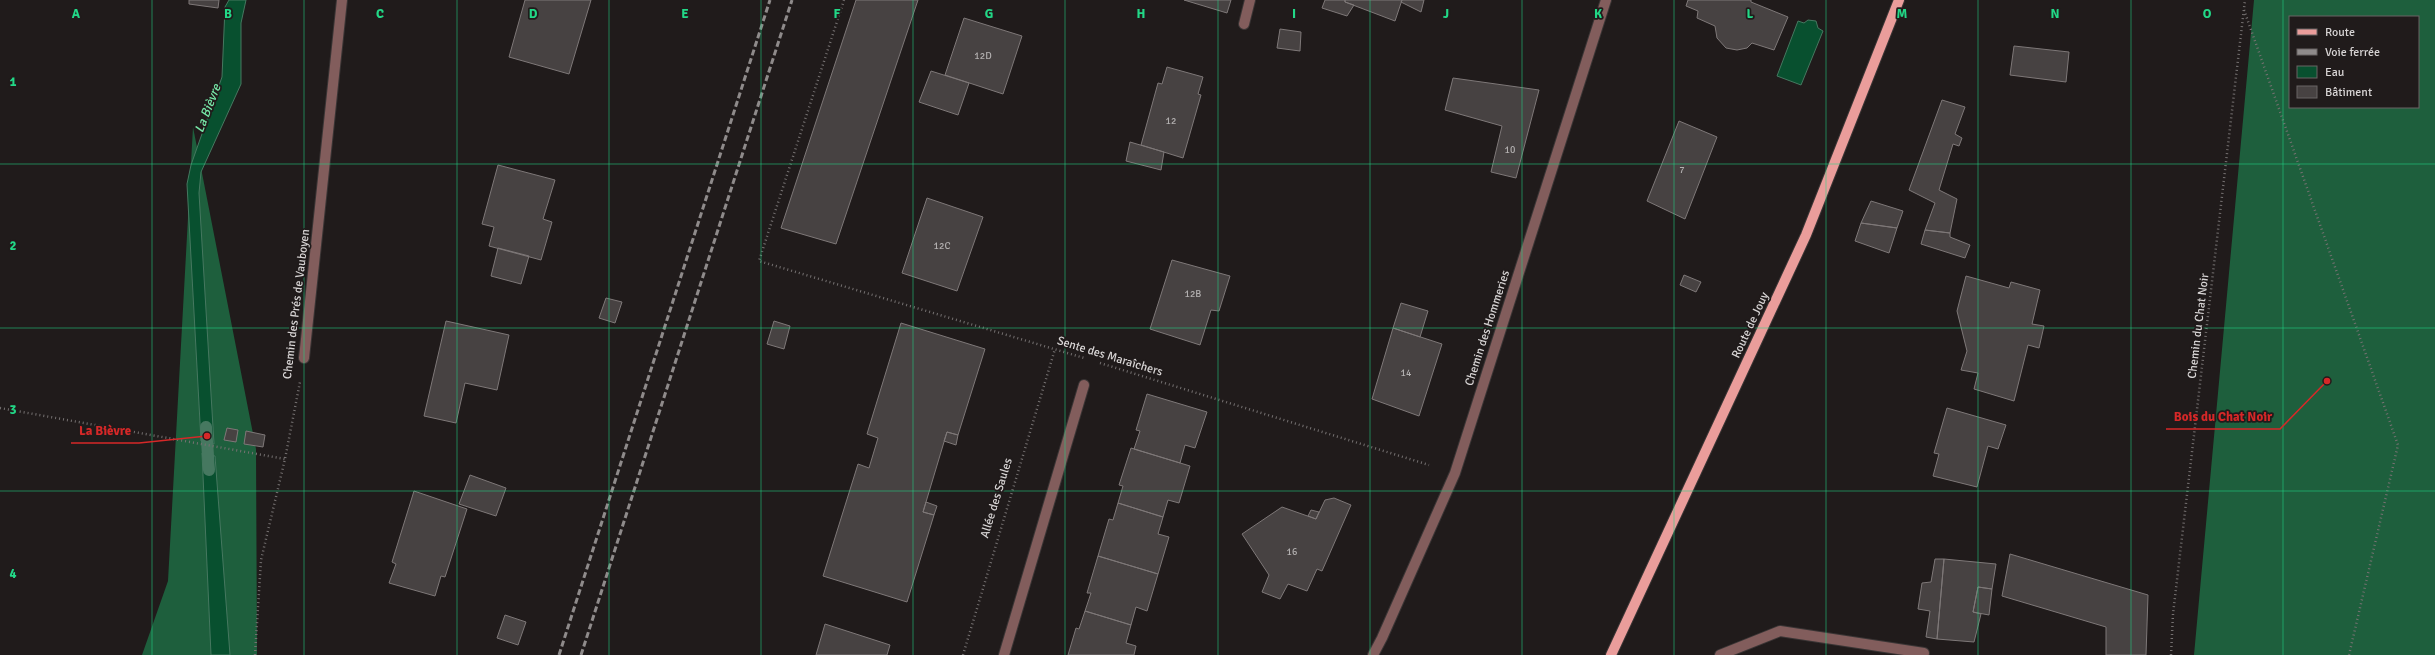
<svg xmlns="http://www.w3.org/2000/svg" width="2435" height="655" viewBox="0 0 2435 655" font-family="Signika,sans-serif">
  <style>
    .forest { fill: #1e5f3d; fill-rule: evenodd }
    .water { fill: #08502f; stroke: #467860 }
    .lines { fill: none; stroke-linecap: round; stroke-linejoin: round }
    .stream { stroke: #467860; stroke-width: 12 }
    .building { fill: #474242; stroke: #7e7878 }
    .minor-casing { stroke: #3a3535; stroke-width: 12 }
    .major-casing { stroke: #3a3535; stroke-width: 12 }
    .path { stroke: #757171; stroke-width: 2.5; stroke-dasharray: 1 3; stroke-linecap: butt }
    .minor { stroke: #825d5c; stroke-width: 10 }
    .major { stroke: #ea9d9b; stroke-width: 10 }
    .rail { stroke: #8f8b8b; stroke-width: 3; stroke-dasharray: 6 3; stroke-linecap: butt }
    .grid { fill: none; stroke: #22d887; stroke-width: 1; stroke-opacity: 0.55 }
    .labels { text-anchor: middle; stroke-width: 3.5; stroke-linejoin: round; paint-order: stroke }
    .number-label { font-size: 10px; fill: #b3b0b0 }
    .street-label { font-size: 12px; fill: #d7d4d4; stroke: #201b1b }
    .water-label { font-size: 13px; font-style: italic; fill: #76e7a7; stroke: #201b1b }
    .grid-label { font-size: 13px; text-anchor: middle; font-weight: bold; fill: #22d887; stroke: #201b1b; stroke-width: 3.5; stroke-linejoin: round; paint-order: stroke }
    .leader { fill: none; stroke: #d62828; stroke-width: 1.5 }
    .callout-dot { fill: #d62828; stroke: #201b1b; stroke-width: 1.5 }
    .callout-label { font-size: 13px; text-anchor: middle; font-weight: bold; fill: #d62828; stroke: #201b1b; stroke-width: 3.5; stroke-linejoin: round; paint-order: stroke }
  </style>
  <rect width="100%" height="100%" fill="#201b1b"/>
  <!-- forest -->
  <path class="forest" d="M 2254,0 L 2435,0 L 2435,655 L 2194,655 ZM 2290,17 L 2418,17 L 2418,107 L 2290,107 Z
    M 193,127 L 256,449 L 257,655 L 142,655 L 168,581 Z"/>
  <!-- water -->
  <path class="water" d="M 229,0 L 246,0 L 241,23 L 241,84 L 201,172 L 199,193 L 214,444 L 201,441 L 187,184 L 191,165 L 222,77 L 225,7 Z
    M 1808,20 L 1816,21 L 1818,28 L 1823,31 L 1801,85 L 1777,76 L 1798,21 L 1804,23 Z
    M 202,453 L 215,456 L 230,655 L 211,655 Z"/>
  <g class="lines">
    <!-- stream -->
    <path class="stream" d="M 206,427 L 209,470"/>
  </g>
  <!-- building -->
  <path class="building" d="M 189,0 L 219,0 L 218,8 L 189,4 Z
    M 525,0 L 591,0 L 569,74 L 509,57 Z
    M 856,0 L 918,0 L 836,244 L 781,228 Z
    M 1184,0 L 1231,0 L 1227,13 Z
    M 1325,0 L 1345,0 L 1345,2 L 1354,5 L 1347,16 L 1322,8 Z
    M 1345,0 L 1402,0 L 1395,21 L 1345,2 Z
    M 1402,0 L 1424,0 L 1421,12 L 1401,2 Z
    M 1688,0 L 1751,0 L 1751,2 L 1788,17 L 1774,50 L 1752,43 L 1747,48 L 1737,50 L 1726,48 L 1717,38 L 1715,26 L 1697,18 L 1698,11 L 1686,6 Z
    M 964,18 L 1022,36 L 1003,94 L 945,75 Z
    M 1280,29 L 1301,32 L 1300,51 L 1277,48 Z
    M 2014,46 L 2069,52 L 2066,82 L 2010,75 Z
    M 1167,67 L 1203,77 L 1198,94 L 1201,95 L 1183,158 L 1141,145 L 1158,83 L 1162,84 Z
    M 931,71 L 969,83 L 958,115 L 919,102 Z
    M 1453,78 L 1539,90 L 1516,178 L 1491,172 L 1502,126 L 1445,110 Z
    M 1942,100 L 1965,107 L 1955,134 L 1962,138 L 1959,146 L 1953,144 L 1939,190 L 1957,199 L 1950,233 L 1925,230 L 1935,203 L 1909,190 Z
    M 1679,121 L 1717,137 L 1685,219 L 1647,201 Z
    M 1130,142 L 1164,152 L 1161,170 L 1126,161 Z
    M 498,165 L 555,180 L 543,219 L 552,222 L 541,260 L 489,246 L 494,227 L 482,224 Z
    M 927,198 L 983,217 L 957,291 L 902,273 Z
    M 1871,201 L 1903,211 L 1897,228 L 1861,223 Z
    M 1861,223 L 1897,228 L 1889,253 L 1855,241 Z
    M 1925,230 L 1950,233 L 1950,237 L 1970,245 L 1965,258 L 1921,244 Z
    M 498,248 L 529,256 L 521,284 L 491,276 Z
    M 1172,260 L 1230,276 L 1219,311 L 1211,310 L 1200,345 L 1150,329 Z
    M 1684,275 L 1701,282 L 1696,292 L 1680,285 Z
    M 1966,276 L 2009,288 L 2011,282 L 2040,290 L 2032,324 L 2044,326 L 2039,348 L 2028,345 L 2014,401 L 1974,389 L 1978,373 L 1961,370 L 1967,351 L 1957,311 Z
    M 606,298 L 622,302 L 615,323 L 599,318 Z
    M 1401,303 L 1428,311 L 1420,337 L 1393,328 Z
    M 446,321 L 509,335 L 497,390 L 465,383 L 456,423 L 424,416 Z
    M 774,321 L 790,326 L 784,349 L 767,344 Z
    M 901,323 L 985,349 L 958,435 L 947,432 L 923,512 L 934,515 L 907,602 L 823,576 L 858,464 L 869,468 L 878,438 L 867,434 Z
    M 1393,328 L 1442,344 L 1419,416 L 1372,399 Z
    M 1147,394 L 1207,412 L 1195,448 L 1185,445 L 1180,463 L 1134,449 L 1140,431 L 1136,430 Z
    M 1947,408 L 2006,425 L 1998,449 L 1988,446 L 1977,487 L 1933,476 L 1939,454 L 1934,453 Z
    M 227,428 L 238,430 L 236,442 L 224,440 Z
    M 246,431 L 265,435 L 263,447 L 244,444 Z
    M 947,432 L 958,435 L 956,445 L 944,441 Z
    M 1131,448 L 1190,466 L 1179,503 L 1168,500 L 1163,517 L 1118,503 L 1123,486 L 1119,485 Z
    M 470,475 L 506,488 L 496,516 L 459,504 Z
    M 414,491 L 467,509 L 445,577 L 441,576 L 435,596 L 389,583 L 396,564 L 392,562 Z
    M 1334,498 L 1351,505 L 1322,571 L 1317,569 L 1307,591 L 1288,584 L 1280,599 L 1262,592 L 1269,575 L 1242,534 L 1282,507 L 1316,519 L 1325,500 Z
    M 926,502 L 937,506 L 934,515 L 923,512 Z
    M 1118,503 L 1163,517 L 1158,534 L 1169,537 L 1158,574 L 1098,556 L 1109,519 L 1113,520 Z
    M 1311,510 L 1319,512 L 1316,519 L 1308,516 Z
    M 2010,554 L 2148,595 L 2146,655 L 2106,655 L 2106,627 L 2002,596 Z
    M 1098,556 L 1158,574 L 1147,611 L 1136,607 L 1131,625 L 1085,611 L 1091,593 L 1087,593 Z
    M 1935,559 L 1944,559 L 1937,639 L 1926,637 L 1930,611 L 1918,609 L 1922,583 L 1931,582 Z
    M 1944,559 L 1996,564 L 1992,589 L 1978,587 L 1973,612 L 1981,614 L 1974,642 L 1937,639 Z
    M 1978,587 L 1992,589 L 1989,615 L 1973,612 Z
    M 1085,611 L 1131,625 L 1126,643 L 1136,646 L 1134,655 L 1068,655 L 1076,628 L 1079,629 Z
    M 505,615 L 526,622 L 518,645 L 497,638 Z
    M 825,624 L 890,645 L 887,655 L 816,655 Z"/>
  <g class="lines">
    <defs>
      <path id="minor" d="M 1244,24 L 1250,0
        M 304,358 L 342,0
        M 1004,655 L 1084,385
        M 1373,655 L 1382,638 L 1455,473 L 1606,0
        M 1720,655 L 1780,631 L 1924,653"/>
      <path id="major" d="M 1611,655 L 1806,235 L 1899,0"/>
    </defs>
    <!-- minor casing -->
    <use href="#minor" class="minor-casing"/>
    <!-- major casing -->
    <use href="#major" class="major-casing"/>
    <!-- path -->
    <path class="path" d="M 844,0 L 759,261 L 1084,358
      M 2244,10 L 2398,445 L 2349,655
      M 1100,363 L 1429,465
      M 0,408 L 285,459
      M 255,655 L 261,560 L 285,459 L 300,382
      M 963,655 L 1055,349
      M 2171,655 L 2173,614 L 2245,0"/>
    <!-- minor -->
    <use href="#minor" class="minor"/>
    <!-- major -->
    <use href="#major" class="major"/>
    <!-- rail -->
    <path class="rail" d="M 559,655 L 770,0
      M 581,655 L 792,0"/>
  </g>
  <!-- grid -->
  <path class="grid" d="M 152,0 L 152,655M 304,0 L 304,655M 457,0 L 457,655M 609,0 L 609,655M 761,0 L 761,655M 913,0 L 913,655M 1065,0 L 1065,655M 1218,0 L 1218,655M 1370,0 L 1370,655M 1522,0 L 1522,655M 1674,0 L 1674,655M 1826,0 L 1826,655M 1978,0 L 1978,655M 2131,0 L 2131,655M 2283,0 L 2283,655M 0,164 L 2435,164M 0,328 L 2435,328M 0,491 L 2435,491"/>
  <g class="labels">
    <!-- number labels -->
    <g class="number-label">
      <text x="983" y="59">12D</text>
      <text x="1171" y="124">12</text>
      <text x="1510" y="153">10</text>
      <text x="1682" y="173">7</text>
      <text x="942" y="249">12C</text>
      <text x="1193" y="297">12B</text>
      <text x="1406" y="376">14</text>
      <text x="1292" y="555">16</text>
    </g>
    <!-- street labels -->
    <g class="street-label">
      <text transform="translate(296 304) rotate(-83)" y="4">Chemin des Prés de Vauboyen</text>
      <text transform="translate(1750 325) rotate(-65)" y="4">Route de Jouy</text>
      <text transform="translate(2198 326) rotate(-83)" y="4">Chemin du Chat Noir</text>
      <text transform="translate(1487 328) rotate(-72)" y="4">Chemin des Hommeries</text>
      <text transform="translate(1110 356) rotate(17)" y="4">Sente des Maraîchers</text>
      <text transform="translate(996 498) rotate(-73)" y="4">Allée des Saules</text>
    </g>
    <!-- water labels -->
    <g class="water-label">
      <text transform="translate(207 108) rotate(-69)" y="5">La Bièvre</text>
    </g>
  </g>
  <g class="grid-label">
    <text x="76" y="18">A</text>
    <text x="228" y="18">B</text>
    <text x="380" y="18">C</text>
    <text x="533" y="18">D</text>
    <text x="685" y="18">E</text>
    <text x="837" y="18">F</text>
    <text x="989" y="18">G</text>
    <text x="1141" y="18">H</text>
    <text x="1294" y="18">I</text>
    <text x="1446" y="18">J</text>
    <text x="1598" y="18">K</text>
    <text x="1750" y="18">L</text>
    <text x="1902" y="18">M</text>
    <text x="2055" y="18">N</text>
    <text x="2207" y="18">O</text>
    <text x="13" y="86">1</text>
    <text x="13" y="250">2</text>
    <text x="13" y="414">3</text>
    <text x="13" y="578">4</text>
  </g>
  <!-- callouts -->
  <path class="leader" d="M2327 381L2280 429H2166M207 436L139 443H71"/>
  <g class="callout-dot">
    <circle cx="2327" cy="381" r="4"/>
    <circle cx="207" cy="436" r="4"/>
  </g>
  <g class="callout-label">
    <text x="2223" y="421">Bois du Chat Noir</text>
    <text x="105" y="435">La Bièvre</text>
  </g>
  <!-- legend -->
  <rect x="2289" y="16" width="130" height="92" fill="#201b1b" stroke="#696565"/>
  <rect x="2297" y="29" width="20" height="6" fill="#ea9d9b" stroke="#696565"/>
  <text x="2325" y="36" font-size="12" fill="#d7d4d4">Route</text>
  <rect x="2297" y="49" width="20" height="6" fill="#8f8b8b" stroke="#696565"/>
  <text x="2325" y="56" font-size="12" fill="#d7d4d4">Voie ferrée</text>
  <rect x="2297" y="66" width="20" height="12" fill="#08502f" stroke="#696565"/>
  <text x="2325" y="76" font-size="12" fill="#d7d4d4">Eau</text>
  <rect x="2297" y="86" width="20" height="12" fill="#474242" stroke="#696565"/>
  <text x="2325" y="96" font-size="12" fill="#d7d4d4">Bâtiment</text>
</svg>
